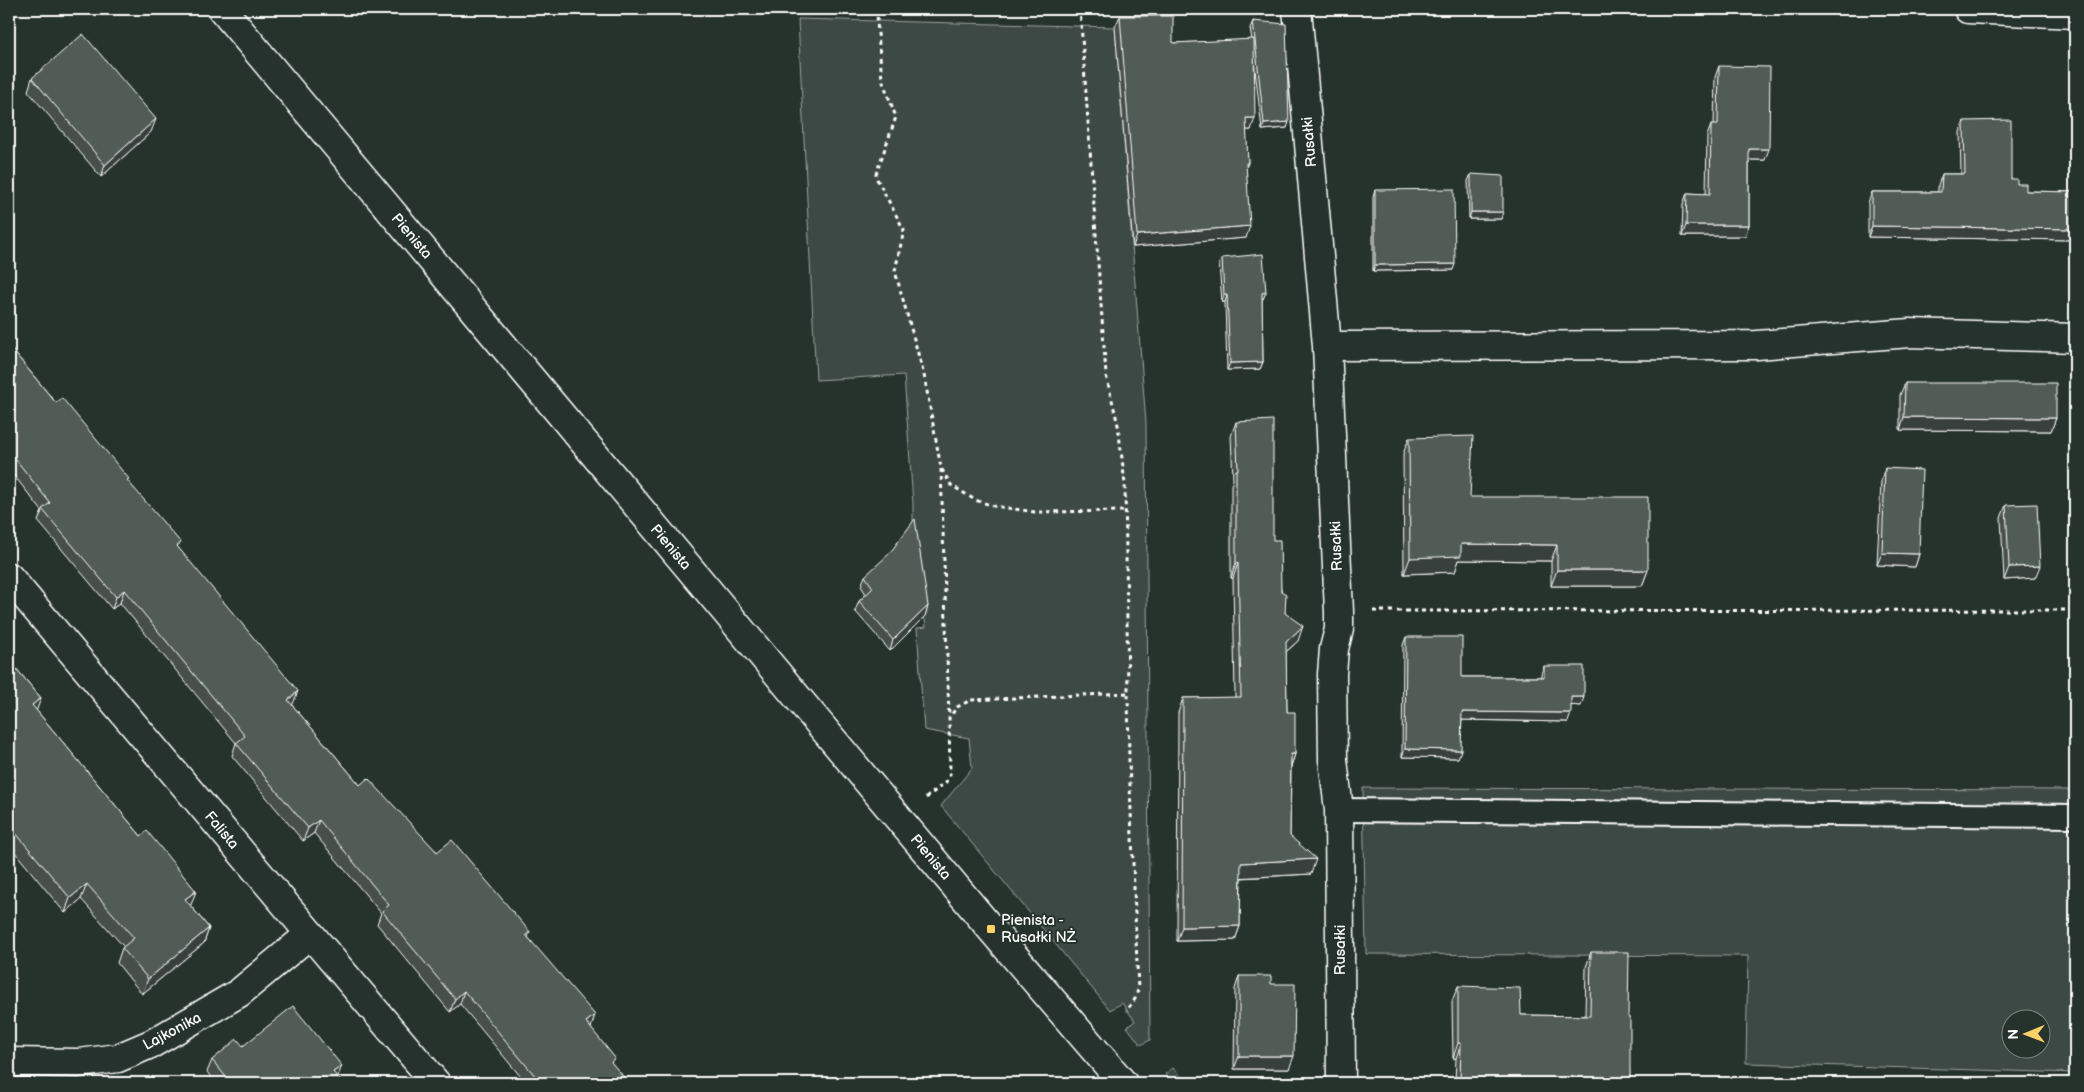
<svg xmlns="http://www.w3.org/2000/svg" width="2084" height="1092" viewBox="0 0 2084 1092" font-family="'Balsamiq Sans',sans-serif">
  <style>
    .green { fill: #3e4944; stroke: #9ea4a2; fill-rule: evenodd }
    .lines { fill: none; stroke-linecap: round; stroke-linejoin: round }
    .lane-casing { stroke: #fff; stroke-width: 26 }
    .street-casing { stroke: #fff; stroke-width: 31 }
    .secondary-casing { stroke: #fff; stroke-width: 31 }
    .path { stroke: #fff; stroke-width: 3; stroke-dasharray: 4 4; stroke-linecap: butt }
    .lane { stroke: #26332d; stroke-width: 22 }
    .street { stroke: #26332d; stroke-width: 28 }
    .secondary { stroke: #26332d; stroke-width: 28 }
    .wall { fill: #464f4b; stroke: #fff }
    .shaded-wall { fill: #39403d; stroke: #fff }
    .building { fill: #515c57; stroke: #fff }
    .poi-dot { fill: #ffd166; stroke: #26332d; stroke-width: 2 }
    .labels { text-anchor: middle; stroke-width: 4; stroke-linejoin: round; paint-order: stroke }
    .street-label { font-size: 15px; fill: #fff; stroke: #26332d }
    .poi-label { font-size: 15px; fill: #fff; stroke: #26332d; text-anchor: start }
  </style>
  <rect width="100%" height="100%" fill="#26332d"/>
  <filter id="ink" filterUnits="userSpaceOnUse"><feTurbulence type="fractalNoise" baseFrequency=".02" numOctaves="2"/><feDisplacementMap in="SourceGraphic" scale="10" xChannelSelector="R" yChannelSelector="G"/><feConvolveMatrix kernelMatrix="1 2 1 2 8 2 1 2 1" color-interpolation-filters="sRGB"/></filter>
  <g filter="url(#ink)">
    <!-- green -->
    <path class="green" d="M 798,19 L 1115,27 L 1146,423 L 1150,1040 L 1141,1045 L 1127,1027 L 1135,1021 L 1122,1003 L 1110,1010 L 941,806 L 972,768 L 969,738 L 924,730 L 917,628 L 926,627 L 913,545 L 913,504 L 904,375 L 816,380 Z
      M 1363,788 L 2075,790 L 2075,1073 L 1746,1063 L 1748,956 L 1366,954 ZM 2012,1020 L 2042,1020 L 2042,1050 L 2012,1050 Z
      M 1173,1068 L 1187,1083 L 1172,1083 L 1165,1074 Z"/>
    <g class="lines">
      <defs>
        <path id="lane" d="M 1339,810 L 2075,816"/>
        <path id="street" d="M 1297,9 L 1327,346 L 1339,612 L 1339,629 L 1334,649 L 1332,674 L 1333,760 L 1339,810 L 1341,1083
          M 1968,9 L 2075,14
          M 1327,346 L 1757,345 L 1910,333 L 2075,338
          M 9,577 L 436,1083
          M 9,1062 L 79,1063 L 118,1058 L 153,1043 L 239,993 L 310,934"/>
        <path id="secondary" d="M 222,9 L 991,929 L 1123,1083"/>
      </defs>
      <!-- lane casing -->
      <use href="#lane" class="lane-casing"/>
      <!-- street casing -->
      <use href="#street" class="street-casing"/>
      <!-- secondary casing -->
      <use href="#secondary" class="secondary-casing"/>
      <!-- path -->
      <path class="path" d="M 878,9 L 877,22 L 882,79 L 896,117 L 876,174 L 877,179 L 904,230 L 895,271 L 924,375 L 941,468 L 951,485 L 975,500 L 994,506 L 1035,512 L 1126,511
        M 1080,9 L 1106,375 L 1118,425 L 1125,484 L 1129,760 L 1138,990 L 1135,999 L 1126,1011
        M 941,469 L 949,717
        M 1373,611 L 2075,610
        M 926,798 L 946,782 L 950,774 L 949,718 L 957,707 L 971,700 L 1128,693"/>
      <!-- lane -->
      <use href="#lane" class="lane"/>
      <!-- street -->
      <use href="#street" class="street"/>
      <!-- secondary -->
      <use href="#secondary" class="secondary"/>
    </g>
    <!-- wall -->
    <path class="wall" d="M 1120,16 L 1173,43 L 1252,40 L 1250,28 L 1253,21 L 1287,128 L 1262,130 L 1254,61 L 1251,130 L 1246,130 L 1248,163 L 1246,168 L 1246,238 L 1133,247 L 1115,27 Z
      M 1719,66 L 1765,160 L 1749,160 L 1749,225 L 1745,236 L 1682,236 L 1683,204 L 1687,193 L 1706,194 L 1707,136 L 1711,125 L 1714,125 L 1715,77 Z
      M 32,78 L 151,132 L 101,177 L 28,91 Z
      M 1964,121 L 2011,179 L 2026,191 L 2075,192 L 2075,240 L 1868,237 L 1868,203 L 1872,192 L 1938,192 L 1938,185 L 1942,174 L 1961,174 L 1960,132 Z
      M 1471,174 L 1503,212 L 1501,219 L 1469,219 L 1468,181 Z
      M 1375,190 L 1453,270 L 1373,271 L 1373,197 Z
      M 1222,258 L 1266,292 L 1263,299 L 1262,299 L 1263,362 L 1260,369 L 1227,370 L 1225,302 L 1222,302 L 1219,264 Z
      M 9,346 L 56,403 L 128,482 L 179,549 L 293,704 L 292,705 L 360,785 L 530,932 L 528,937 L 591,1028 L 613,1065 L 629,1083 L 526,1083 L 460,1004 L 450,1012 L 377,924 L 381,913 L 314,833 L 303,841 L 232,756 L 236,743 L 120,603 L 112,609 L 38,521 L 42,511 L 9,469 Z
      M 1905,383 L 2056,418 L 2051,431 L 1900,430 L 1900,395 Z
      M 1236,422 L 1273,540 L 1285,613 L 1298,641 L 1286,652 L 1287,712 L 1295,754 L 1291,767 L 1290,836 L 1311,874 L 1241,878 L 1240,926 L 1235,940 L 1177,941 L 1178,713 L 1183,698 L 1235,698 L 1233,578 L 1231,578 L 1231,485 L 1233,480 L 1231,436 Z
      M 1409,438 L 1470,497 L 1648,570 L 1642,586 L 1551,586 L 1551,561 L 1459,560 L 1455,572 L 1404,574 L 1403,454 Z
      M 1885,468 L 1919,554 L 1915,567 L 1877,565 L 1881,481 Z
      M 2006,505 L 2035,578 L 2004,580 L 2001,518 Z
      M 865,576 L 928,606 L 925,616 L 890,651 L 855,611 L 859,601 L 866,594 L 861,586 Z
      M 1406,637 L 1462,677 L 1541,677 L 1541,674 L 1544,666 L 1581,706 L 1571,705 L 1568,722 L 1462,720 L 1458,758 L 1402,757 L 1403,645 Z
      M 9,660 L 41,698 L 36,710 L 141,836 L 196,891 L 190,905 L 209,928 L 204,943 L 142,994 L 117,963 L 122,948 L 124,947 L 81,899 L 65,913 L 9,845 Z
      M 1591,952 L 1628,1017 L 1630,1083 L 1455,1083 L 1456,1058 L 1453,1058 L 1452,1001 L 1458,986 L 1521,1015 L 1585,1016 L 1586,967 Z
      M 1239,976 L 1271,984 L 1289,1069 L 1234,1069 L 1235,989 Z
      M 243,1046 L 337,1077 L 343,1083 L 216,1083 L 207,1072 L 212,1060 Z"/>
    <!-- shaded-wall -->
    <path class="shaded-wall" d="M 1246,118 L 1255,118 L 1251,130 L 1242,130 Z
      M 156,119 L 151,132 L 101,177 L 105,165 Z
      M 1289,122 L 1287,128 L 1262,130 L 1264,124 Z
      M 1749,149 L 1769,149 L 1765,160 L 1745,160 Z
      M 1471,212 L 1503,212 L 1501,219 L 1469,219 Z
      M 1686,225 L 1749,225 L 1745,236 L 1682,236 Z
      M 1250,226 L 1246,238 L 1133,247 L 1137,235 Z
      M 1872,226 L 2075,229 L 2075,240 L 1868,237 Z
      M 1455,264 L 1453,270 L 1373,271 L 1375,265 Z
      M 1266,292 L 1263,299 L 1259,299 L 1262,293 Z
      M 1224,295 L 1227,295 L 1225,302 L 1222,302 Z
      M 1263,362 L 1260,369 L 1227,370 L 1230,363 Z
      M 1904,417 L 2056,418 L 2051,431 L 1900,430 Z
      M 1461,544 L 1557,545 L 1551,561 L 1459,560 L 1455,572 L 1404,574 L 1410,558 Z
      M 1882,553 L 1919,554 L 1915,567 L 1877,565 Z
      M 1236,563 L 1238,563 L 1233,578 L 1231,578 Z
      M 2040,566 L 2035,578 L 2004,580 L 2009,567 Z
      M 1557,570 L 1648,570 L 1642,586 L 1551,586 Z
      M 124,590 L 120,603 L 112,609 L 116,597 Z
      M 928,606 L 925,616 L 890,651 L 893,640 Z
      M 1303,626 L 1298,641 L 1280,657 L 1286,642 Z
      M 298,691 L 293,704 L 283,713 L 288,700 Z
      M 1571,697 L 1584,697 L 1581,706 L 1568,705 Z
      M 41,698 L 36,712 L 32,705 Z
      M 1462,712 L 1571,713 L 1568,722 L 1459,720 Z
      M 1405,749 L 1461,750 L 1458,758 L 1402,757 Z
      M 1291,754 L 1295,754 L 1290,769 Z
      M 319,820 L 314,833 L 303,841 L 308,828 Z
      M 1316,859 L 1311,874 L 1235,878 L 1241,863 Z
      M 87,884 L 81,899 L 65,913 L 70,898 Z
      M 196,891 L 191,905 L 180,914 L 185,899 Z
      M 1240,926 L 1235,940 L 1177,941 L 1182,927 Z
      M 209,928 L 204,943 L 142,994 L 148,979 Z
      M 464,991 L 460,1004 L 450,1012 L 455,999 Z
      M 595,1015 L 591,1028 L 586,1022 Z
      M 1458,1043 L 1461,1043 L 1456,1058 L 1453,1058 Z
      M 1239,1056 L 1294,1056 L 1289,1069 L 1234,1069 Z
      M 342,1066 L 337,1078 L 333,1072 Z"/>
    <!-- building -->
    <path class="building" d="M 1120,16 L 1173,16 L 1173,43 L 1254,39 L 1255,118 L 1246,118 L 1248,163 L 1246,163 L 1250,226 L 1137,235 Z
      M 1253,21 L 1286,24 L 1289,122 L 1264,124 Z
      M 83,34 L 156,119 L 105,165 L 32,78 Z
      M 1719,66 L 1770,67 L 1769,149 L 1749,149 L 1749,225 L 1686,225 L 1687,193 L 1710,194 L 1711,125 L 1718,125 Z
      M 2011,120 L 2011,179 L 2017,179 L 2017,184 L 2026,184 L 2026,191 L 2075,192 L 2075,229 L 1872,226 L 1872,192 L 1941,192 L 1942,174 L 1965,174 L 1964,121 Z
      M 1471,174 L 1503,176 L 1503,212 L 1471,212 Z
      M 1454,189 L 1455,264 L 1375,265 L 1375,190 Z
      M 1263,254 L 1266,292 L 1262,293 L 1263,362 L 1230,363 L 1227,295 L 1224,295 L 1222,258 Z
      M 9,346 L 56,403 L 62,398 L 129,479 L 127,480 L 181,543 L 177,546 L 298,691 L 288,700 L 360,785 L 368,778 L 437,852 L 452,840 L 530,932 L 526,935 L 595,1015 L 586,1022 L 615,1058 L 611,1062 L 629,1083 L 541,1083 L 464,991 L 455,999 L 382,911 L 389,905 L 319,820 L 308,828 L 236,743 L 245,736 L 124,590 L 116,597 L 42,509 L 50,503 L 9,451 Z
      M 1905,383 L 2056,383 L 2056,418 L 1904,417 Z
      M 1273,420 L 1273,540 L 1280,540 L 1281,591 L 1286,594 L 1285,613 L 1303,626 L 1286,642 L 1287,712 L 1295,712 L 1295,754 L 1291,754 L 1290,836 L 1316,859 L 1241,863 L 1240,926 L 1182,927 L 1183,698 L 1241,697 L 1238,563 L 1236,563 L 1236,470 L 1238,470 L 1236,422 Z
      M 1473,436 L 1470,497 L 1648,497 L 1648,570 L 1557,570 L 1557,545 L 1461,544 L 1461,556 L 1410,558 L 1409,438 Z
      M 1885,468 L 1922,470 L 1919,554 L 1882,553 Z
      M 2037,504 L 2040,566 L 2009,567 L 2006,505 Z
      M 915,519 L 928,606 L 893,640 L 859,601 L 873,588 L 865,576 L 889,554 Z
      M 1406,637 L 1462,637 L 1462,677 L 1544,677 L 1544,666 L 1584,666 L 1584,697 L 1571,697 L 1571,713 L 1462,712 L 1461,750 L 1405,749 Z
      M 9,660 L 41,698 L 32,705 L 141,836 L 147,831 L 196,891 L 185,899 L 209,928 L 148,979 L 122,948 L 134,938 L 87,884 L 70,898 L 9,825 Z
      M 1591,952 L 1629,952 L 1628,1017 L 1630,1017 L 1630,1083 L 1460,1083 L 1461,1043 L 1458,1043 L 1458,986 L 1520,988 L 1521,1015 L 1590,1016 Z
      M 1239,976 L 1271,976 L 1271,984 L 1295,984 L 1294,1056 L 1239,1056 Z
      M 293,1006 L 342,1066 L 333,1072 L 343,1083 L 231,1083 L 212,1060 L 237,1039 L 243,1046 Z"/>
  </g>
  <!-- markers -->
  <rect class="poi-dot" x="986" y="924" width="10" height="10" rx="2.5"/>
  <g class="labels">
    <!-- street labels -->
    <g class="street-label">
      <text transform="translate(1309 142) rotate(-95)" y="5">Rusałki</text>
      <text transform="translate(412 236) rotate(50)" y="5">Pienista</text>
      <text transform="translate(1336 546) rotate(-92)" y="5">Rusałki</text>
      <text transform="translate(671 547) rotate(50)" y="5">Pienista</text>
      <text transform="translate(222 830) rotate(50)" y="5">Falista</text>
      <text transform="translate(931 857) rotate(50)" y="5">Pienista</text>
      <text transform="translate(1340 950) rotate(-90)" y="5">Rusałki</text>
      <text transform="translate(172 1031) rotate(-28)" y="5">Lajkonika</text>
    </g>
    <!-- poi labels -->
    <g class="poi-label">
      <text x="1001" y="925">Pienista -<tspan x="1001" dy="17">Rusałki NŻ</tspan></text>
    </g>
  </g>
  <!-- margin -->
  <rect width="2084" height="1092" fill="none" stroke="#26332d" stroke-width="30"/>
  <rect x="15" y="15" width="2054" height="1062" fill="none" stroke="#fff" stroke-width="2" filter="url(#ink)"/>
  <!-- north arrow -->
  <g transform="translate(2026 1034) rotate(269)"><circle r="24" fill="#26332d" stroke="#7d8581"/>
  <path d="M0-4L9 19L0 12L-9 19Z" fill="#ffd166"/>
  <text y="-8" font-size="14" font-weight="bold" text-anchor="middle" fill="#ffffff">N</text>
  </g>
</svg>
